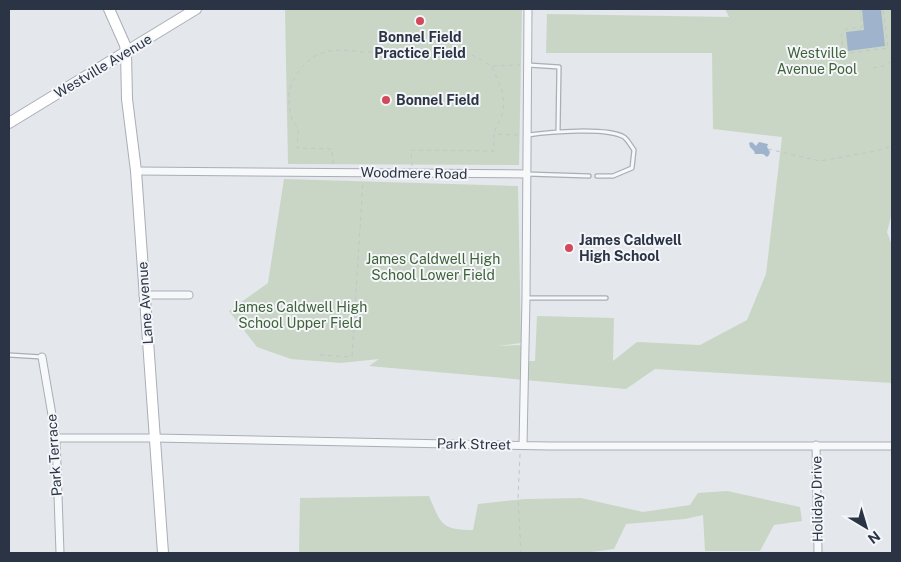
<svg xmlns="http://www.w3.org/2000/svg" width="901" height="562" viewBox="0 0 901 562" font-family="'Public Sans',sans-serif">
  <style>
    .green { fill: #c9d6c5 }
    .water { fill: #9fb4cc }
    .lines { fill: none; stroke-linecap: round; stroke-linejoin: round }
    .lane-casing { stroke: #a9aeb7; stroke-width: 5.5 }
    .street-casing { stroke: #a9aeb7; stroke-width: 9 }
    .secondary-casing { stroke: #a9aeb7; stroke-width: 12 }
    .path { stroke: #c2c5cb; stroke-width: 1; stroke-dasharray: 4 4; stroke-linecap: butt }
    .lane { stroke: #f7f8fa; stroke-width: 3 }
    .street { stroke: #f7f8fa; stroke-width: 7 }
    .secondary { stroke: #fff; stroke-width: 10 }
    .poi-dot { fill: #d1495b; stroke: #f4f6f9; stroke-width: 2 }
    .labels { text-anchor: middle; stroke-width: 4; stroke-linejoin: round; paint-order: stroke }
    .poi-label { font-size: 14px; font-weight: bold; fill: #2b3445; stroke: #f4f6f9; text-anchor: start }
    .park-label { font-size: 14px; fill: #3f6138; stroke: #f4f6f9 }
    .street-label { font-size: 14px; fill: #2b3445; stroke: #f4f6f9 }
  </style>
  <rect width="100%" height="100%" fill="#e4e7ec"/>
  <!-- green -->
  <path class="green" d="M 285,9 L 522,9 L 519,165 L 288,164 Z
    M 725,9 L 892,9 L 892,213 L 887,232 L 892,245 L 892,383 L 655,369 L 626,389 L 369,366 L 379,359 L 341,363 L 291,359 L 257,347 L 229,311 L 268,283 L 284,179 L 518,186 L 521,343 L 497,346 L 522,345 L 521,361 L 535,361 L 537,316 L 614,318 L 613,361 L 637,342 L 700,345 L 747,320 L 766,274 L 782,137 L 713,129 L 712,53 L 546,53 L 547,14 L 729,17 Z
    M 727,491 L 800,507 L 802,521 L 774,525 L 760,551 L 705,551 L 703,515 L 685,519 L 626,524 L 614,549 L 584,553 L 299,553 L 300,498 L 429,496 C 441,524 441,530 473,530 L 478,504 L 525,499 L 581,498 L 643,512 L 690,505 L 698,493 Z"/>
  <!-- water -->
  <path class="water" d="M 862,9 L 881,9 L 885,46 L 848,51 L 846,32 L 864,30 Z
    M 752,142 L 756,146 L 759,142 L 768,144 L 767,147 L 770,152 L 769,155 L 767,157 L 763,154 L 755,154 L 754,151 L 750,147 L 749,143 Z"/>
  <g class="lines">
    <defs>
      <path id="lane" d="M 528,65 L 559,67 L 558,131
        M 528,135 C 549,132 607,127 624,137 C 628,140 631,146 634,150 L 632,168 L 613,176 L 597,176
        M 527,174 L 589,176
        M 527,298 L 606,298
        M 9,355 L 42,357"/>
      <path id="street" d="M 136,171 L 527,174
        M 143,295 L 189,295
        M 42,357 L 56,438 L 60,553
        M 56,438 L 155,438 L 549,446 L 892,446
        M 523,445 L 526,298 L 528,9
        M 816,445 L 818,553"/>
      <path id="secondary" d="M 109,9 L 125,45 L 126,53 L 127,99 L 136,171 L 163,553
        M 9,123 L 196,9"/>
    </defs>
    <!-- lane casing -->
    <use href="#lane" class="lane-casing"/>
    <!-- street casing -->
    <use href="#street" class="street-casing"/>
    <!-- secondary casing -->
    <use href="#secondary" class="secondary-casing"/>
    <!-- path -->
    <path class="path" d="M 860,9 L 862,27 L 846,29 L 841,36 L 843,48 L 849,53 L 888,48 L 883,9
      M 492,67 C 499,83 507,96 502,115 C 500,121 495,127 494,134
      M 873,68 L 883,66 L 892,61
      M 768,149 L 820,161 L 876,151 L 892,146
      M 333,164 L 332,149 L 297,148 C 297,142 299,134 298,128 C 298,128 294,122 293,122 C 290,115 289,107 289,99 C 288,90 292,82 297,74 C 313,49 334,48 361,52 L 465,53 L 474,56 L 492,66 L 520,65
      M 412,166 L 411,150 L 494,151 L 494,134 L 519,135
      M 320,355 L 350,357 L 352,356 L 363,181
      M 520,454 L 518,498 L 521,553"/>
    <!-- lane -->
    <use href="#lane" class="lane"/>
    <!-- street -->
    <use href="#street" class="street"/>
    <!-- secondary -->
    <use href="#secondary" class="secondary"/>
  </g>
  <!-- markers -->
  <g class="poi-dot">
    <circle cx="420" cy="21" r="5"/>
    <circle cx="386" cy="100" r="5"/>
    <circle cx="569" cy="248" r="5"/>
  </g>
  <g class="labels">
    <!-- poi labels -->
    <g class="poi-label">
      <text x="420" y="42" text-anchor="middle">Bonnel Field<tspan x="420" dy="16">Practice Field</tspan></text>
      <text x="396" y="105">Bonnel Field</text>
      <text x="579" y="245">James Caldwell<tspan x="579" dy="16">High School</tspan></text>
    </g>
    <!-- park labels -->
    <g class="park-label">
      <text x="817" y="58">Westville<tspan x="817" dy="16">Avenue Pool</tspan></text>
      <text x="433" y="264">James Caldwell High<tspan x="433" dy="16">School Lower Field</tspan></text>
      <text x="300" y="312">James Caldwell High<tspan x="300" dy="16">School Upper Field</tspan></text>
    </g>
    <!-- street labels -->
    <g class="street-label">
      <text transform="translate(103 66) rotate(-31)" y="5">Westville Avenue</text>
      <text transform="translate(414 173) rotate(1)" y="5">Woodmere Road</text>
      <text transform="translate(145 303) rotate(-94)" y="5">Lane Avenue</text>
      <text transform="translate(474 444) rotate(1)" y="5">Park Street</text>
      <text transform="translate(54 455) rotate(-94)" y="5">Park Terrace</text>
      <text transform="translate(817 499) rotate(-91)" y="5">Holiday Drive</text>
    </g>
  </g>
  <!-- border -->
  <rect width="901" height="562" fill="none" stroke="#2b3445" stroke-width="20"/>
  <!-- north arrow -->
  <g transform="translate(866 527) rotate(142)" stroke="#f4f6f9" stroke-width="4" paint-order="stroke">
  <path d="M0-4L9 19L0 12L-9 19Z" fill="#2b3445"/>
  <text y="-8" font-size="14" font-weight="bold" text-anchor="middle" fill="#2b3445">N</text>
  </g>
</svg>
